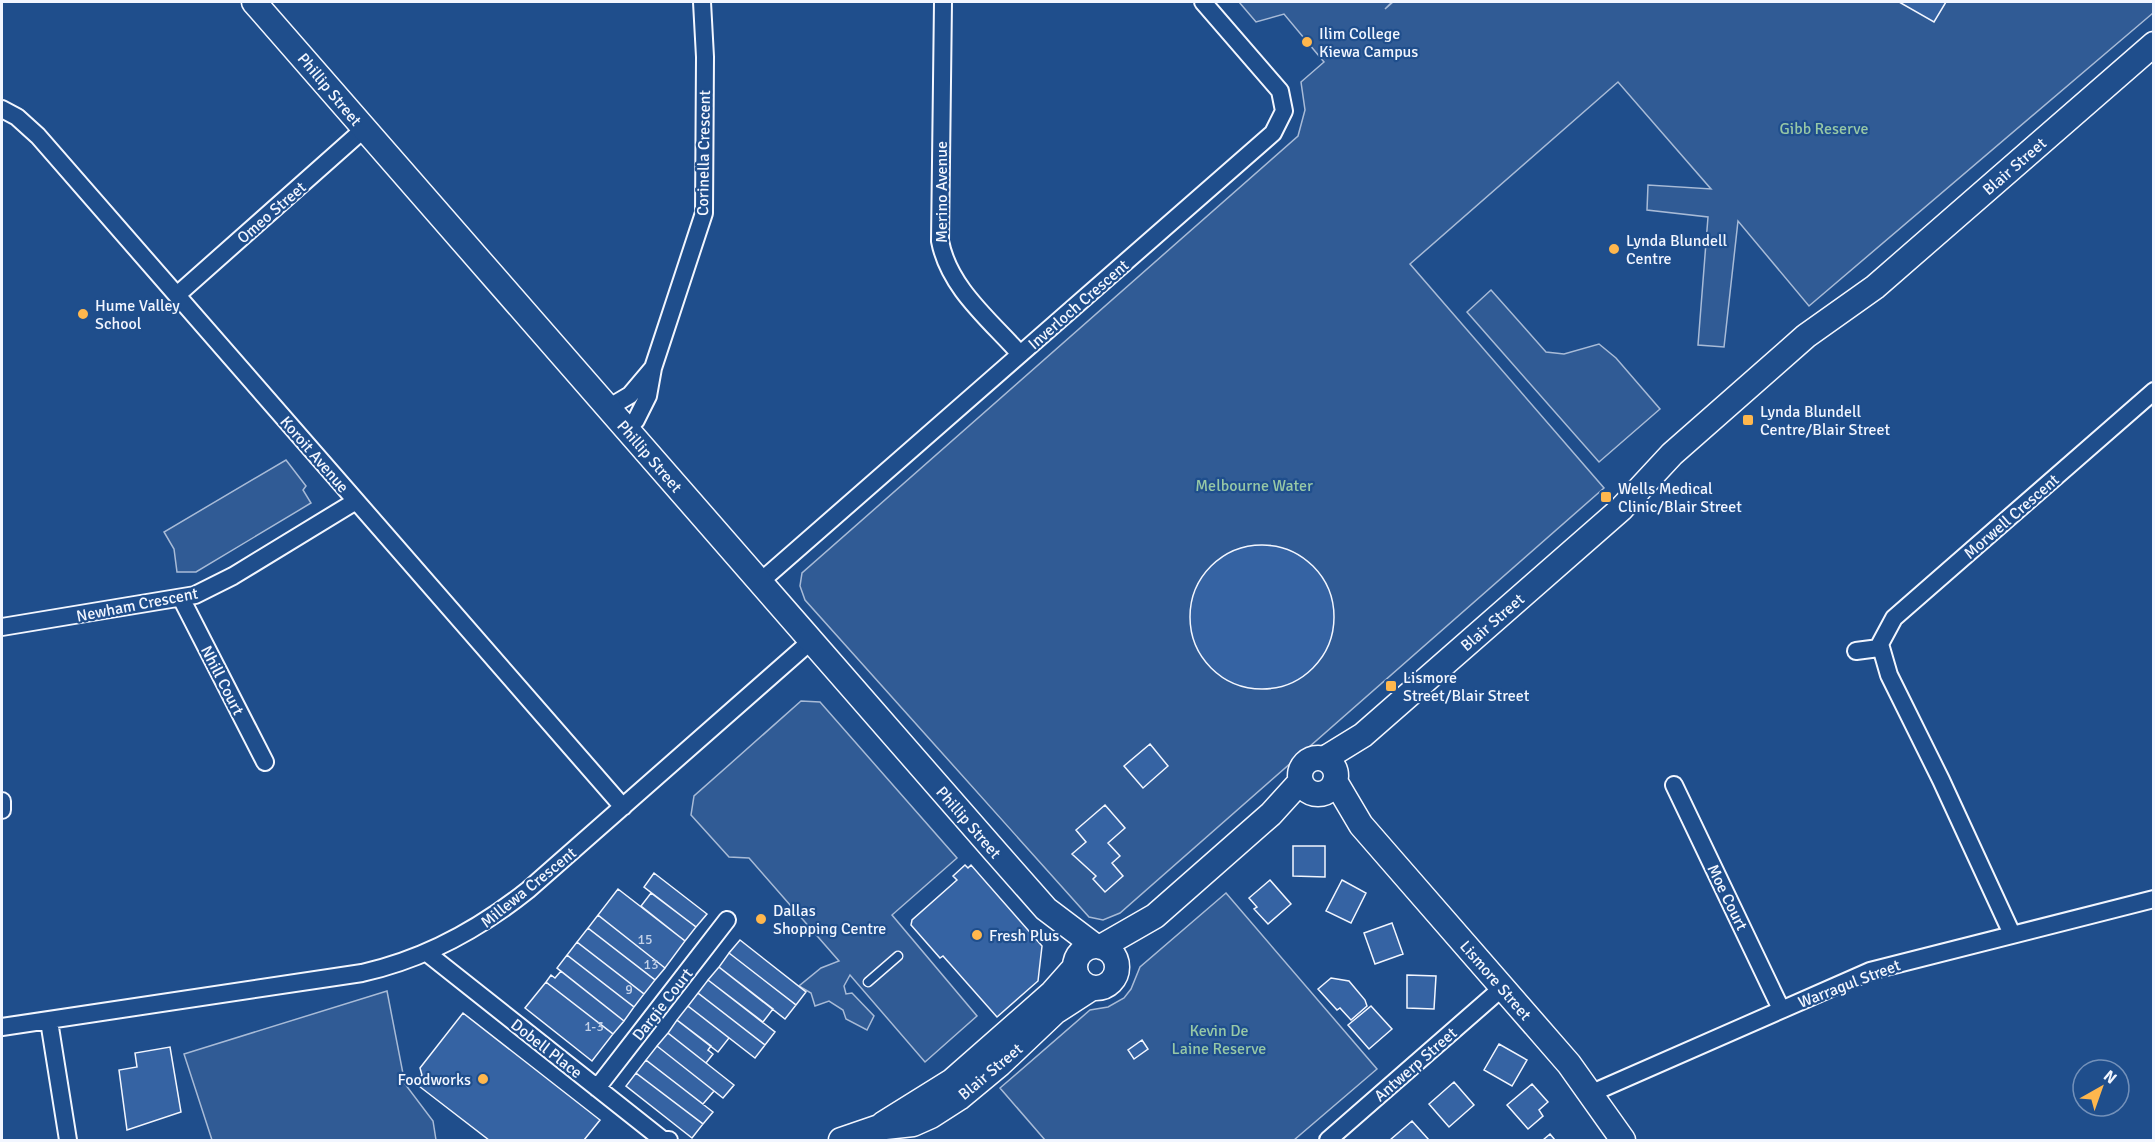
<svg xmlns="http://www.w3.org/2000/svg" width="2155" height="1142" viewBox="0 0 2155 1142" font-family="Signika,sans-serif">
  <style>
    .built { fill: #305b95; stroke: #a8bbd7; stroke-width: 1.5 }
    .building { fill: #3563a3; stroke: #f2f6ff; stroke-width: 1.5 }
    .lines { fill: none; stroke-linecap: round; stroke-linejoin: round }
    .lane-casing { stroke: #f2f6ff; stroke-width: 11 }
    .street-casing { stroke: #f2f6ff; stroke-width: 20 }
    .secondary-casing { stroke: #f2f6ff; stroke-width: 27 }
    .lane { stroke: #1f4e8c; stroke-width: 8 }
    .street { stroke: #1f4e8c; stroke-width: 16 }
    .secondary { stroke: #1f4e8c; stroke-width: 24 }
    .poi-dot { fill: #ffb74d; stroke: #1f4e8c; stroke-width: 2 }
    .labels { text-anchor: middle; stroke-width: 4.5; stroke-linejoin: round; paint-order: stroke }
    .number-label { font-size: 14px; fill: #c3d1e8 }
    .poi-label { font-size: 16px; fill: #f2f6ff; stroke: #1f4e8c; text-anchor: start }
    .street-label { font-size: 16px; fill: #f2f6ff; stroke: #1f4e8c }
    .park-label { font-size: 16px; fill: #97c8a6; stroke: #1f4e8c }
  </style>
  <rect width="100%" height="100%" fill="#1f4e8c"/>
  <!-- built -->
  <path class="built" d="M 1239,2 L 1392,2 L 1385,9 L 1393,2 L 2153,2 L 2153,13 L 1809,306 L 1738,221 L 1724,347 L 1698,345 L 1708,217 L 1647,210 L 1648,185 L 1711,189 L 1618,82 L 1410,264 L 1604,488 L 1120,913 L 1103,920 L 1089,917 L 805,600 L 800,586 L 802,573 L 1298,136 L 1305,110 L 1301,82 L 1324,62 L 1284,14 L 1256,22 Z
    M 1491,290 L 1546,352 L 1564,354 L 1599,344 L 1616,358 L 1660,409 L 1599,462 L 1467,312 Z
    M 286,460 L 306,486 L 303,490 L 311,503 L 196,572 L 177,572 L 174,549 L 164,532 Z
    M 801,701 L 820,702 L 957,858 L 892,915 L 977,1016 L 925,1062 L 850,975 L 844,986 L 846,994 L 852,993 L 874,1016 L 867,1030 L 846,1019 L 843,1010 L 829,1001 L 815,1006 L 811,993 L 799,986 L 821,968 L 839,961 L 749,858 L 729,857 L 691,815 L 694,796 Z
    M 1226,893 L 1377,1069 L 1294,1140 L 1045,1140 L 1000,1088 L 1090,1010 L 1108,1007 L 1124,998 L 1131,989 L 1140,967 Z
    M 387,991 L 405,1084 L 433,1121 L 436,1140 L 212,1140 L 184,1054 Z"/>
  <!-- building -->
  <path class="building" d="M 1899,2 L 1946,2 L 1934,22 Z
    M1190 617a72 72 0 1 1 144 0a72 72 0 1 1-144 0Z
    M 1150,744 L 1168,766 L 1143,788 L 1124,766 Z
    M 1105,805 L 1125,828 L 1108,843 L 1120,856 L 1112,863 L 1123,876 L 1105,892 L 1093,879 L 1096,876 L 1072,854 L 1086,842 L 1076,830 Z
    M 1293,846 L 1325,846 L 1325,877 L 1293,876 Z
    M 965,865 L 968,868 L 971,865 L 1042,946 L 1038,981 L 997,1017 L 943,956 L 940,958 L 911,925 L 912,920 L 957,880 L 953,876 Z
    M 654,873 L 707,914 L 696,927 L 644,887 Z
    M 1270,880 L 1291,904 L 1268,924 L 1254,909 L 1257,907 L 1249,898 Z
    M 1342,880 L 1366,893 L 1351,923 L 1326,911 Z
    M 618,889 L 685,941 L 665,968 L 598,915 Z
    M 651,893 L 696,927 L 685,941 L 641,906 Z
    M 598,915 L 665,968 L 655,980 L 588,928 Z
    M 1392,923 L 1403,954 L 1375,964 L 1364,933 Z
    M 588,928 L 655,980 L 644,994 L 577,942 Z
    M 740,940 L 806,992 L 796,1005 L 729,953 Z
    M 577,942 L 644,994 L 634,1007 L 567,955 Z
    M 729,953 L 796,1005 L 785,1019 L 719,967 Z
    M 567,955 L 634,1007 L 624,1021 L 557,968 Z
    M 719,967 L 773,1009 L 763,1022 L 708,980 Z
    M 561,971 L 624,1021 L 613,1034 L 546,982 L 551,975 L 555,978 Z
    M 1407,975 L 1436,976 L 1434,1009 L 1407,1008 Z
    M 1331,978 L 1349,981 L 1365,1000 L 1367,1006 L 1351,1020 L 1340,1008 L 1337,1010 L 1318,989 Z
    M 708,980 L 775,1032 L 765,1045 L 698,993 Z
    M 546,982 L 613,1034 L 592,1061 L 525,1008 Z
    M 698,993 L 765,1045 L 755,1058 L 688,1006 Z
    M 688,1006 L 729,1038 L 718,1052 L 677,1020 Z
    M 1371,1006 L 1392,1029 L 1369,1049 L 1348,1025 Z
    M 463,1013 L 600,1120 L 584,1140 L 489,1140 L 415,1083 L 422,1075 L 420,1068 Z
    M 677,1020 L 711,1046 L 708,1050 L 713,1054 L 706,1063 L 668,1033 Z
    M 668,1033 L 734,1085 L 723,1098 L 657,1046 Z
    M 1142,1040 L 1148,1049 L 1134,1059 L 1128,1050 Z
    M 1499,1044 L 1527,1060 L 1512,1086 L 1484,1070 Z
    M 657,1046 L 714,1091 L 703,1104 L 646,1060 Z
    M 170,1047 L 181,1112 L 127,1130 L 119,1070 L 137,1067 L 135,1053 Z
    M 646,1060 L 713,1112 L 703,1124 L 636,1073 Z
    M 636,1073 L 703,1124 L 692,1138 L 626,1086 Z
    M 1454,1082 L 1474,1105 L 1449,1127 L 1429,1104 Z
    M 1532,1084 L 1548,1102 L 1539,1110 L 1543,1116 L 1528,1129 L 1507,1105 Z
    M 1412,1121 L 1429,1140 L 1390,1140 Z
    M 1550,1134 L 1555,1140 L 1543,1140 Z"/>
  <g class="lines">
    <defs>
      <path id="lane" d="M 868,982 L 898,956"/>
      <path id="street" d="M 943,2 L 940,241 C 949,288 990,320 1020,354
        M 2,109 L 17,117 L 38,136 L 623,807
        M 177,295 L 364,129
        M 608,408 L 630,395 L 652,369
        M 627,430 L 636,420 L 648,396 L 653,368 L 704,213 L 705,57 L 702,2
        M 760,582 L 1273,133 L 1284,111 L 1280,91 L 1203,2
        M 181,598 L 265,762
        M 2,627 L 195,595 L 233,576 L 356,501
        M 1856,651 L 1879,648
        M 1674,785 L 1781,1009
        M 2,801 L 2,810
        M 2012,934 L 1941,780 L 1889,675 L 1880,644 L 1894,618 L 2154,391
        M 427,953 L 663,1140 L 669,1140
        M 49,1021 L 68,1140
        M 2,1027 L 362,973 C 425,959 478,930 528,890 L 811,641
        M 597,1088 L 727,920
        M 1592,1093 L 1870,971 L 2154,899
        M 1328,1140 L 1502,988"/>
      <path id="secondary" d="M 254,2 L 994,850 L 1046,909 L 1095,946
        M1300 776a18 18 0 1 1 36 0a18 18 0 1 1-36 0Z
        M 1324,759 L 1363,735 L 1621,509 L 1672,454 L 1806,336 L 1875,287 L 2154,44
        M 1335,781 L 1361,825 L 1569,1064 L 1623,1140
        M1075 967a21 21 0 1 1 42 0a21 21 0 1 1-42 0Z
        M 1101,947 L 1155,916 L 1271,814 L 1300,782
        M 883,1124 L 952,1081 L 1052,993 L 1075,967
        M 841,1140 L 876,1128 L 913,1124 L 931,1116 L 959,1098 L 1000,1064 L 1055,1012 L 1092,988"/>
    </defs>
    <!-- lane casing -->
    <use href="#lane" class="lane-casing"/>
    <!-- street casing -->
    <use href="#street" class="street-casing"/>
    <!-- secondary casing -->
    <use href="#secondary" class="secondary-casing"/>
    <!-- lane -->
    <use href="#lane" class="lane"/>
    <!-- street -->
    <use href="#street" class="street"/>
    <!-- secondary -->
    <use href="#secondary" class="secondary"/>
  </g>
  <!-- markers -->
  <g class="poi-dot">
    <circle cx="1307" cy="42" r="6"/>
    <circle cx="1614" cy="249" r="6"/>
    <circle cx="83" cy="314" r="6"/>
    <rect x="1742" y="414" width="12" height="12" rx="3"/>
    <rect x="1600" y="491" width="12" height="12" rx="3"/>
    <rect x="1385" y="680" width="12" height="12" rx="3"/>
    <circle cx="761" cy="919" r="6"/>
    <circle cx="977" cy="935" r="6"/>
    <circle cx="483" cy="1079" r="6"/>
  </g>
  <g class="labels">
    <!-- number labels -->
    <g class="number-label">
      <text x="645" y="944">15</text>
      <text x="651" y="969">13</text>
      <text x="629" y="994">9</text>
      <text x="594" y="1031">1-3</text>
    </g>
    <!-- poi labels -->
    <g class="poi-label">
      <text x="1319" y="39">Ilim College<tspan x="1319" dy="18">Kiewa Campus</tspan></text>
      <text x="1626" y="246">Lynda Blundell<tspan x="1626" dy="18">Centre</tspan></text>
      <text x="95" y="311">Hume Valley<tspan x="95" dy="18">School</tspan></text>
      <text x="1760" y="417">Lynda Blundell<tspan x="1760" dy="18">Centre/Blair Street</tspan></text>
      <text x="1618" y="494">Wells Medical<tspan x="1618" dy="18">Clinic/Blair Street</tspan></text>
      <text x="1403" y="683">Lismore<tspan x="1403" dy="18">Street/Blair Street</tspan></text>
      <text x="773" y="916">Dallas<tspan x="773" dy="18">Shopping Centre</tspan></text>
      <text x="989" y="941">Fresh Plus</text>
      <text x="471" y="1085" text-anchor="end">Foodworks</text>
    </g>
    <!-- street labels -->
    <g class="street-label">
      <text transform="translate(330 89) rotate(50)" y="6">Phillip Street</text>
      <text transform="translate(703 153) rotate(-89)" y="6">Corinella Crescent</text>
      <text transform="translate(2014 166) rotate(-41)" y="6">Blair Street</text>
      <text transform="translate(941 192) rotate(-90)" y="6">Merino Avenue</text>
      <text transform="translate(271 212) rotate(-41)" y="6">Omeo Street</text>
      <text transform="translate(1078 304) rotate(-41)" y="6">Inverloch Crescent</text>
      <text transform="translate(315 454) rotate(49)" y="6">Koroit Avenue</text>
      <text transform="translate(650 456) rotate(49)" y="6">Phillip Street</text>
      <text transform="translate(2011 516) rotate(-41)" y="6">Morwell Crescent</text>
      <text transform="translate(137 604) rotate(-11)" y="6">Newham Crescent</text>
      <text transform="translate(1492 622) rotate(-41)" y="6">Blair Street</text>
      <text transform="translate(223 680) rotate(63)" y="6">Nhill Court</text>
      <text transform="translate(969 822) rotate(49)" y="6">Phillip Street</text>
      <text transform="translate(528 887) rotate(-39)" y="6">Millewa Crescent</text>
      <text transform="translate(1728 897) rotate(64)" y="6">Moe Court</text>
      <text transform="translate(1496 980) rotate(49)" y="6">Lismore Street</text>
      <text transform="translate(1849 983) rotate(-21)" y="6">Warragul Street</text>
      <text transform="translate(662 1004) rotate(-52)" y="6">Dargie Court</text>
      <text transform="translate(547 1048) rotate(38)" y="6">Dobell Place</text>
      <text transform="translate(1415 1064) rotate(-41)" y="6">Antwerp Street</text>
      <text transform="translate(990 1071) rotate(-40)" y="6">Blair Street</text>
    </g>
    <!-- park labels -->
    <g class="park-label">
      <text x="1824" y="134">Gibb Reserve</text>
      <text x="1254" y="491">Melbourne Water</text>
      <text x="1219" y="1036">Kevin De<tspan x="1219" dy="18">Laine Reserve</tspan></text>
    </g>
  </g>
  <!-- border -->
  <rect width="2155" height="1142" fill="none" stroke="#f2f6ff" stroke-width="6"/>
  <!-- north arrow -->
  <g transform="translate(2101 1088) rotate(40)"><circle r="28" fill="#1f4e8c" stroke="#7391ba" stroke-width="1.5"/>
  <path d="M0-4.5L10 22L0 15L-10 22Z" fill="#ffb74d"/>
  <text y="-9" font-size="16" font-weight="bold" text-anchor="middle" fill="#f2f6ff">N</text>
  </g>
</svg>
